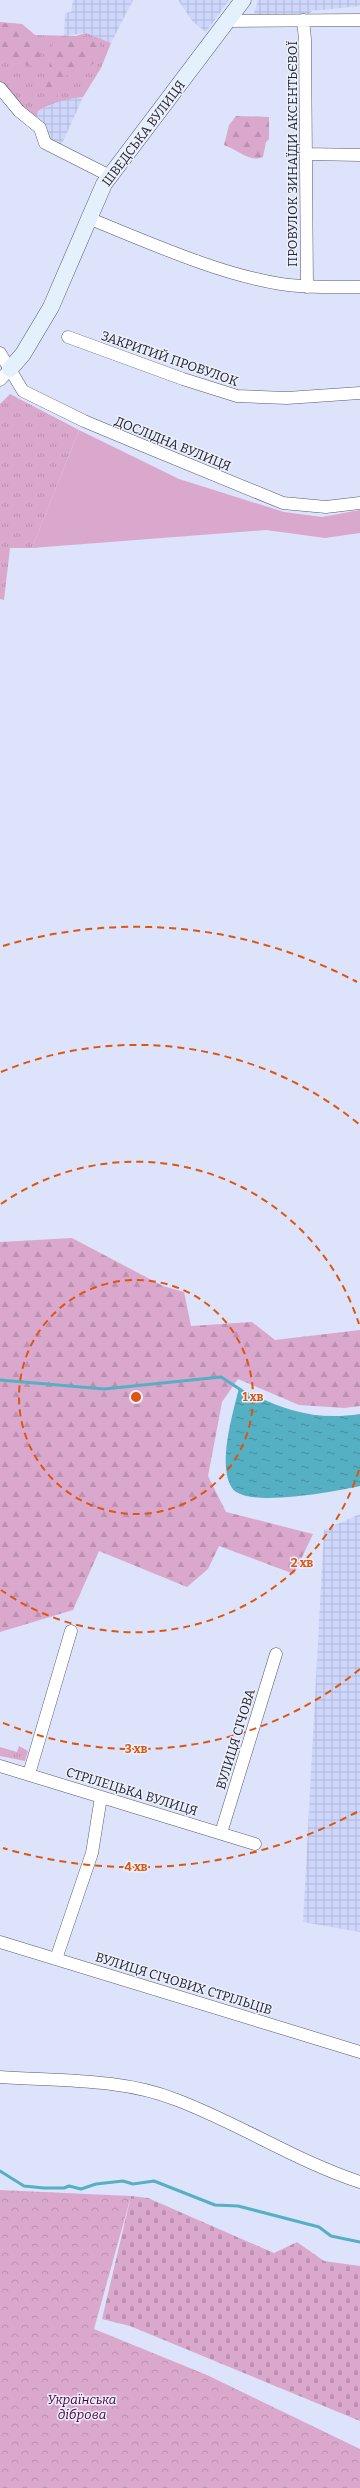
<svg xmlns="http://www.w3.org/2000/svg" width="360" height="2488" viewBox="0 0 360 2488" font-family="Bitter,serif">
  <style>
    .industrial { fill: url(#industrial-grid) }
    .grass { fill: url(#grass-tufts) }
    .forest { fill: url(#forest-firs) }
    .cemetery { fill: url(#cemetery-stones) }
    .park { fill: url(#park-crowns) }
    .garden { fill: #daa8cd }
    .water { fill: url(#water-ripples) }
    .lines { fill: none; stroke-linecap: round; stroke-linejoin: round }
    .stream { stroke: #55b0c3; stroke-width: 3 }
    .street-casing { stroke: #545a72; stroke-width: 13 }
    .secondary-casing { stroke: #545a72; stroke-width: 17 }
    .street { stroke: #fff; stroke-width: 12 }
    .secondary { stroke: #e4f1fc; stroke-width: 16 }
    .ring { fill: none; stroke: #de560e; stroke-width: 2; stroke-dasharray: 7 5 }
    .labels { text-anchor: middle; stroke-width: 3; stroke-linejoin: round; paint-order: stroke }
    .street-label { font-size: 13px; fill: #21232e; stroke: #edf0fc }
    .park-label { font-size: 13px; font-style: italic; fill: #4a023f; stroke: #edf0fc }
    .centre { fill: #de560e; stroke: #edf0fc; stroke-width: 2 }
    .ring-label { font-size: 12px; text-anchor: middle; font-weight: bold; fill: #de560e; stroke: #edf0fc; stroke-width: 3; stroke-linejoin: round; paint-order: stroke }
  </style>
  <defs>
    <pattern id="industrial-grid" width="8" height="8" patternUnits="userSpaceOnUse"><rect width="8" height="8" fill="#ced7fb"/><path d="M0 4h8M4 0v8" fill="none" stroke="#b1b8d7"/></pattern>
    <pattern id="grass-tufts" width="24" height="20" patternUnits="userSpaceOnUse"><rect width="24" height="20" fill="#daa8cd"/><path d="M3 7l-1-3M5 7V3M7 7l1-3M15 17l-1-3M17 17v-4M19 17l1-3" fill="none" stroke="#bb90b0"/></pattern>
    <pattern id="forest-firs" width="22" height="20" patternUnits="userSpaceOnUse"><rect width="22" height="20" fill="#daa8cd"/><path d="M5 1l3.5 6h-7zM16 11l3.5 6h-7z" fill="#bb90b0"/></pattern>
    <pattern id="cemetery-stones" width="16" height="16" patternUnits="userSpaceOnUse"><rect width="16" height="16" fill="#daa8cd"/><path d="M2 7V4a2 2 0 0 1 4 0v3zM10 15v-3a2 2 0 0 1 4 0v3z" fill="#bb90b0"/></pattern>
    <pattern id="park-crowns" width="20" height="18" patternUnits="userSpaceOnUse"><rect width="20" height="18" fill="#daa8cd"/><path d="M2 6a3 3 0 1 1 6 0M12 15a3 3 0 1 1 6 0" fill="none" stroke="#bb90b0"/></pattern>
    <pattern id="water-ripples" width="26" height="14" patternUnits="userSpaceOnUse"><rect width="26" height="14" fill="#55b0c3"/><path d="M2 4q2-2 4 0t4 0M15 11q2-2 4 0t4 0" fill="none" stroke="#468f9f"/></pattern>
  </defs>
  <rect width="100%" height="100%" fill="#dde3fa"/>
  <!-- industrial -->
  <path class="industrial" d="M 73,0 L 133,0 L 111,43 L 86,33 L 64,36 L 65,13 L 71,12 Z
    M 178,0 L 229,0 L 206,32 L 193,22 Z
    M 258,0 L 360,0 L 360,6 L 312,11 L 308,15 L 254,14 Z
    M 83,97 L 61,146 L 53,144 L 36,121 L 38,111 L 61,100 Z
    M 360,1514 L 360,1932 L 303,1922 L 324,1530 Z"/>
  <!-- grass -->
  <path class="grass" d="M 0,22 L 22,24 L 35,35 L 76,36 L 86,33 L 111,43 L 101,68 L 83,97 C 66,99 53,102 38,111 L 36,121 L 0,84 Z
    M 10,394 L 79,430 L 32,548 L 10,548 L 4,600 L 0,599 L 0,404 Z
    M 19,1746 L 28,1751 L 25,1761 L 0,1756 L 0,1747 L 17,1752 Z"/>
  <!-- forest -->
  <path class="forest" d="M 0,24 C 5,24 11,23 16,24 C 35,28 43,46 39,64 L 30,66 L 0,56 Z
    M 85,36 L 92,37 L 100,42 L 100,56 C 90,73 68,67 58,85 C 56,89 59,95 57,100 L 50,102 L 46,100 L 46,88 L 53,43 L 59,39 L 68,41 Z
    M 236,116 L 269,117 L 269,139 L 266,142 L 263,157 C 251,163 236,149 224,145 L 229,125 Z
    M 72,1238 L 163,1286 L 184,1292 L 191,1326 L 252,1322 L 275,1340 L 360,1330 L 360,1406 L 344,1408 L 299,1405 L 238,1379 L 222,1402 L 208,1476 L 226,1512 L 313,1534 L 294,1574 L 219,1546 L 208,1569 L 187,1587 L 99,1551 L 73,1610 L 0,1632 L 0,1242 Z"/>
  <!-- cemetery -->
  <path class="cemetery" d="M 131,2196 L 148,2198 L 274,2253 L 297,2242 L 324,2261 L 360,2266 L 360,2421 L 130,2326 L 102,2319 Z"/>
  <!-- park -->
  <path class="park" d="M 0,2190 L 131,2196 L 94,2329 L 207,2375 L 360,2449 L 360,2488 L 0,2488 Z"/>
  <!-- garden -->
  <path class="garden" d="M 79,430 L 179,479 L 284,512 L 322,517 L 360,510 L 360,533 L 325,538 L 266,530 L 32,548 Z"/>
  <!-- water -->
  <path class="water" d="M 239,1388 C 282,1409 312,1421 360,1414 L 360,1486 C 336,1491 246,1509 232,1488 C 217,1465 233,1413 239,1388 Z"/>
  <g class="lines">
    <!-- stream -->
    <path class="stream" d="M 0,1380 L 104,1389 L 221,1377 L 241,1390
      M 0,2171 L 24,2186 L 44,2188 L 64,2188 L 69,2186 L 81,2189 L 96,2184 L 123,2181 L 133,2184 L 154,2181 L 215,2205 L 238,2206 L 319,2227 L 331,2236 L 360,2242"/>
    <defs>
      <path id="street" d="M 303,20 L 305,39 L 307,287
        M 227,21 L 360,20
        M 0,88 L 19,111 L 40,128 L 45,143 L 110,176
        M 307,154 L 360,155
        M 88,218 C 148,242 218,274 281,284 C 307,288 334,287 360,287
        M 68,337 L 183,379 L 237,396 L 287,398 L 360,393
        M 0,353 L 23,391 L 84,421 L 144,446 L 283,503 L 326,507 L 360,503
        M 0,380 L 10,369
        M 0,1766 L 255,1844
        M 29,1774 L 71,1631
        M 221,1833 L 276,1654
        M 0,1942 L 360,2052
        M 56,1959 L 92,1853 L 101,1797
        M 0,2077 C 58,2081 122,2078 177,2100 C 240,2124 296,2161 360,2182"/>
      <path id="secondary" d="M 10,369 L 23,354 L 51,307 L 104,184 L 243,0"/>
    </defs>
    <!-- street casing -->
    <use href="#street" class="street-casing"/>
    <!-- secondary casing -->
    <use href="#secondary" class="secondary-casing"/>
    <!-- street -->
    <use href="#street" class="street"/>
    <!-- secondary -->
    <use href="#secondary" class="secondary"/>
  </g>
  <!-- distance rings -->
  <g class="ring">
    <circle cx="136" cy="1397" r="117"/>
    <path d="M359 1470A235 235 0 0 1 1 1590M1 1204A235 235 0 0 1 359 1324"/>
    <path d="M360 1669A352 352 0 0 1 1 1722M1 1072A352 352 0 0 1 360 1125"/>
    <path d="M357 1812A470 470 0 0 1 3 1848M3 946A470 470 0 0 1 357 982"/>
  </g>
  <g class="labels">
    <!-- street labels -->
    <g class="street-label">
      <text transform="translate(143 133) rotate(-53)" y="5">ШВЕДСЬКА ВУЛИЦЯ</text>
      <text transform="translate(292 154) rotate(-90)" y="5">ПРОВУЛОК ЗИНАЇДИ АКСЕНТЬЄВОЇ</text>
      <text transform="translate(170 358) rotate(19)" y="5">ЗАКРИТИЙ ПРОВУЛОК</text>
      <text transform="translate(173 443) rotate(22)" y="5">ДОСЛІДНА ВУЛИЦЯ</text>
      <text transform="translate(235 1739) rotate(-73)" y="5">ВУЛИЦЯ СІЧОВА</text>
      <text transform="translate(132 1791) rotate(17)" y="5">СТРІЛЕЦЬКА ВУЛИЦЯ</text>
      <text transform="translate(184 1983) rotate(17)" y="5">ВУЛИЦЯ СІЧОВИХ СТРІЛЬЦІВ</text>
    </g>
    <!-- park labels -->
    <g class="park-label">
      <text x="82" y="2404">Українська<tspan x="82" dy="15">діброва</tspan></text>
    </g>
  </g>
  <circle cx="136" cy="1397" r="6" class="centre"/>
  <g class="ring-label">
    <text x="253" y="1401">1 хв</text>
    <text x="302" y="1567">2 хв</text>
    <text x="136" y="1753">3 хв</text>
    <text x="136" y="1871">4 хв</text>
  </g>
</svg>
